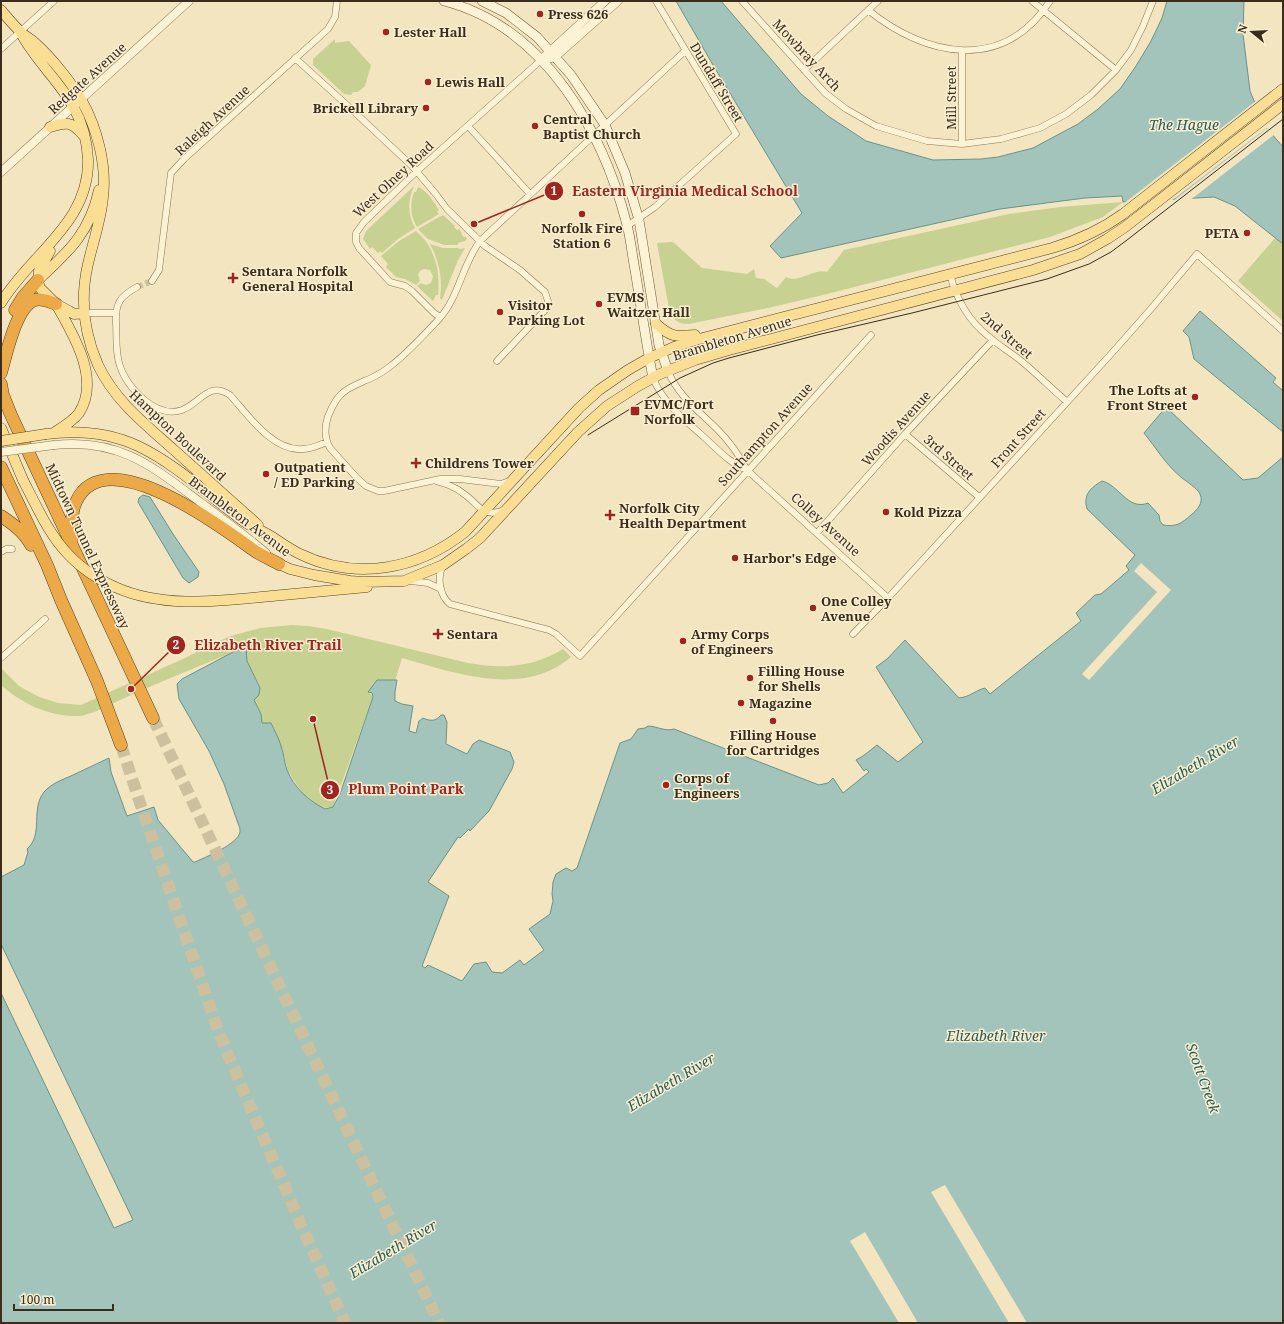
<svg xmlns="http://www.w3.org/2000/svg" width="1284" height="1324" viewBox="0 0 1284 1324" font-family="'Noto Serif',serif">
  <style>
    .green { fill: #c7d192 }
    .water { fill: #a3c4bb; stroke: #69938a }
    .pier { fill: #f2e5bf }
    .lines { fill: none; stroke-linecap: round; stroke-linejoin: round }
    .minor-tunnel { stroke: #cdc09e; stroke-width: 6; stroke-dasharray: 6 3; stroke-linecap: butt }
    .motorway-tunnel { stroke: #cdc09e; stroke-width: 12; stroke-dasharray: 12 6; stroke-linecap: butt }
    .minor-casing { stroke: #8d7556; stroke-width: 7 }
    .tertiary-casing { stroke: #8d7556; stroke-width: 9 }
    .secondary-casing { stroke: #6f5639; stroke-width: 10 }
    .primary-casing { stroke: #5a432a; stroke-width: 11 }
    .motorway-casing { stroke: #5a432a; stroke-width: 13 }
    .minor { stroke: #fcf2d4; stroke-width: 6 }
    .tertiary { stroke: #fcf2d4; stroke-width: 8 }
    .secondary { stroke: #fcf2d4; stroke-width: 9 }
    .primary { stroke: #fade93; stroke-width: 10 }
    .motorway { stroke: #ebaa47; stroke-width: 12 }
    .tram { stroke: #3b2c1c; stroke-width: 1 }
    .tertiary-bridge-casing { stroke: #8d7556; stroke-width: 9; stroke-linecap: butt }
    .primary-bridge-casing { stroke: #5a432a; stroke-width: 11; stroke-linecap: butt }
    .tertiary-bridge { stroke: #fcf2d4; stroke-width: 8 }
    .primary-bridge { stroke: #fade93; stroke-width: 10 }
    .poi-dot { fill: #a2241f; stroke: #f9efd0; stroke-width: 1.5 }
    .labels { text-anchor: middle; stroke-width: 3; stroke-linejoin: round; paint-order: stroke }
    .poi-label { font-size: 13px; font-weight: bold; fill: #3b2c1c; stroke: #f9efd0; text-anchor: start }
    .street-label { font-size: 13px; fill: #3b2c1c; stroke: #f9efd0 }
    .water-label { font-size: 14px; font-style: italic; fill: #295c5b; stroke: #f9efd0 }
    .leader { fill: none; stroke: #a2241f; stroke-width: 1.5 }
    .callout-dot { fill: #a2241f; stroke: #f9efd0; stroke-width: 1.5 }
    .mark-label { font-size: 12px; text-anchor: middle; font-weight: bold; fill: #fff }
    .callout-label { font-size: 14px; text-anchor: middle; font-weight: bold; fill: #a2241f; stroke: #f9efd0; stroke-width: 3; stroke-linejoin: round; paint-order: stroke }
  </style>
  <rect width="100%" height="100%" fill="#f2e5bf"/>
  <!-- green -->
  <path class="green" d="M 335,39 L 335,43 L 349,41 L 371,65 L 365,86 L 358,92 L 353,92 L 351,95 L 344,94 L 313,65 L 313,59 Z
    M 414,186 C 408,200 407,214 415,228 L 398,239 L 382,253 L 380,251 L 378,253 L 372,247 L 370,249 L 363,239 L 366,231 Z
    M 418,187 C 427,190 434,203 439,210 L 437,212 L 439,214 L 417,227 C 410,216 410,204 414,192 L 416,192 Z
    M 1123,202 L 1103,217 L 1050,237 L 823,295 L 768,308 L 689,324 C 679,324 676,321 670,314 L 657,243 L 673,242 L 702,268 L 747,274 L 754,269 L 756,278 L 764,279 L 777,288 L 786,277 C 799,284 814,268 827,272 L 844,250 L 1009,214 L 1060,207 Z
    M 443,215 L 455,226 L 454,227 L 457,230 L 459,229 L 462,233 L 461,234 L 464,237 L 465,236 L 467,239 L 465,241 L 458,243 L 458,245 L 444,245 L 428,239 L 418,229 Z
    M 416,231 C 419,235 424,238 427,243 C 437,258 440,276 438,295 L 436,295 L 433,301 L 417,286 L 421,283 L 426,285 L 431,283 L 433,276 L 430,270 L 424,269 L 420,271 L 418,275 L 420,281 L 416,285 L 405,279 L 396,277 L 386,267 L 388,264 L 381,256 L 399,241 Z
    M 1275,238 L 1283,244 L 1283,321 L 1238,281 Z
    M 430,244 L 443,248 L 458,248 L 460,249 L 465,248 L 458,260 L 442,300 L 440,298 C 443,278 439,261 430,244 Z
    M 292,625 L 308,626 L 327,629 L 468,663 C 502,669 532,668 563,649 L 571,657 C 523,698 455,673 402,658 L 395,681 L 368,691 L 373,697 L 333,807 L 322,808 L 303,795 L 288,771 L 282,748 L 262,723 L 261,714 L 254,700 C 267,685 251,676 247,660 C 246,656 246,652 246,647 C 208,662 170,678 133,694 C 119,700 93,715 79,716 C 50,717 22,704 1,685 L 1,668 L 19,686 L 39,697 L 58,703 L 81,705 L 185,658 L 212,644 L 231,636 L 260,628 Z"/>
  <!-- water -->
  <path class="water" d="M 676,1 L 721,1 L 801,94 L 828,116 L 866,141 L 933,160 L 981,159 L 998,157 L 1033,148 L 1078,124 L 1098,109 L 1120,89 L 1136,66 L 1151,41 L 1162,18 L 1167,1 L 1244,1 L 1243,34 L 1250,91 L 1264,125 L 1283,147 L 1283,244 L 1235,206 L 1214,197 L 1123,202 L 1122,196 L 1085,198 L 1000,209 L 781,258 L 770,246 L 802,213 L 713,65 Z
    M 1200,311 L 1276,378 L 1273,382 L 1283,391 L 1283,432 L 1194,359 L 1189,337 L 1183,331 Z
    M 1166,407 L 1243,480 L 1258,478 L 1283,457 L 1283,1323 L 1,1323 L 1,993 L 114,1228 L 133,1220 L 1,944 L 1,877 L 24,865 L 28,852 L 27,849 C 44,834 30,810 44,792 C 52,783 62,780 73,775 C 85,769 97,764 109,758 L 111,772 L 127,816 L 154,807 L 158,820 L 193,862 L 195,862 C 206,857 238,844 240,832 C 240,830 240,828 239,826 L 224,784 L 209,751 L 179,699 L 177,684 L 182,679 L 235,651 L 246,647 L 247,661 L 260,688 L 259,695 L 254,700 L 261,714 L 262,723 L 271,723 C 274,730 279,738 281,746 C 284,754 284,762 287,770 C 294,788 309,801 325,809 L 333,807 L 340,794 L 373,697 L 372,693 L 368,692 L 377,680 L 397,680 L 395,692 L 395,701 L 402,704 L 413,706 L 409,731 L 416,733 L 419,721 L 423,718 C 430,721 435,722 441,715 L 444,715 L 447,722 L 446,744 L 467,754 L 473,744 L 479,740 L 510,752 L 514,762 L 512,769 L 489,811 L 470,831 L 469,829 L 460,838 L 458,837 L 428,882 L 449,896 L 422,966 L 425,968 L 428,965 L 462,981 L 474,964 L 486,962 L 492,972 L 502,973 L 520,960 L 524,965 L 544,950 L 529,929 L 550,914 L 553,901 L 552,894 L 553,882 L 556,874 L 566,868 L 572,871 L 577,868 L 620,743 L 631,739 L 638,729 L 645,728 L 648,726 C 657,726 665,732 674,729 L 819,785 L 828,783 L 833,778 L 843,793 L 869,772 L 866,769 L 864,771 L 856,760 L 863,756 L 877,745 L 898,762 L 923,742 L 876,667 L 887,659 L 905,640 L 959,698 C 970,697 976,690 985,688 L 990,694 L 1081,621 L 1076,613 L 1095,595 L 1101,594 L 1129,570 L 1126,566 L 1135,555 L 1087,509 C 1083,495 1090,488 1102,481 C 1119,485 1128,511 1148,503 L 1159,515 L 1160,521 L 1163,525 C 1176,527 1181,524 1191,515 C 1197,510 1204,503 1200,494 C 1197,488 1187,482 1182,478 C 1167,466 1156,448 1144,433 Z
    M 143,495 L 150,497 L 173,534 L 199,572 L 198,577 L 189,583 L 183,578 L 138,502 L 139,498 Z"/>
  <!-- pier -->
  <path class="pier" d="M 1256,101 L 1265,124 L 1268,127 L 1171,201 L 1123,204 Z
    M 1269,127 L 1275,134 L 1189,201 L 1173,201 Z
    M 1141,563 L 1171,590 L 1089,680 L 1082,674 L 1157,592 L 1134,571 Z
    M 945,1185 L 1027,1323 L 1009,1323 L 931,1192 Z
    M 865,1232 L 918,1323 L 899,1323 L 850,1241 Z"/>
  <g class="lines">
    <!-- minor-tunnel -->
    <path class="minor-tunnel" d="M 137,287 L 152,281"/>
    <!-- motorway-tunnel -->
    <path class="motorway-tunnel" d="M 153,718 L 439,1323
      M 121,745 L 139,800 L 218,1030 L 240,1083 L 306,1236 L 345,1323"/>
    <defs>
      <path id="minor" d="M 742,1 L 825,93 L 846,109 L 876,126 L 927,141 L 962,144 L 1001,139 L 1040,128 L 1066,114 L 1091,95 L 1116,70 L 1131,50 L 1143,26 L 1153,1
        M 1032,1 L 1116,70
        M 868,10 C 926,57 1003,73 1050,1
        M 1,49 L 54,1
        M 962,51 L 962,144
        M 295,58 L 348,106 L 412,166 L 435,193 L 447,209 L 485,246 L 520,270 L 545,292 L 548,301 L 546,309 L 497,361
        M 804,70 L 878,1
        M 468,126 L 530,194
        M 627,226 L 655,207 L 736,134 L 656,1
        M 950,274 C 956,298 968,320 988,336 C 998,345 1010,352 1020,360 C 1036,373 1051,388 1066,401
        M 152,281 L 159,270 L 171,173 L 184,159 L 328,29 L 335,17 L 337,1
        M 137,287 C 120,296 115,304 116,323 C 117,337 115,353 120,366 C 127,388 156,419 182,410 C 202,402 208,381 230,395 C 248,415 273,452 303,449 C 311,449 319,445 327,442
        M 84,313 L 116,313
        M 440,317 L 434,313 L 412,291 L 405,286 L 390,282 L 359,248 L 356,242 L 356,233 L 364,222 L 416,172 L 540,61
        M 668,371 C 678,396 699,411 718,430 C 730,442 739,455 747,470 L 888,598
        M 653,378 C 663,403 686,421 705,438 C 718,450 731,464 747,470
        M 905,434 L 979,497
        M 436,481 C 446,484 456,487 464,494 C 479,504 482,519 504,510
        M 509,481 L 501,484 L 460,479 L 440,479 L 384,491 L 378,491 L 366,486 L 357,478 L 330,448 C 321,432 327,414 337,399 C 344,389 354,386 364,381 C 373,378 381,373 388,368 C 406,355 424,335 439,319 C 459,297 462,265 480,241 L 685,51
        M 817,533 L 905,434 L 993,340
        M 1,552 L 6,549 L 12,549
        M 443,565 C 437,577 439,595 450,604 L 549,630 L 556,634 L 580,656 L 871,335
        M 411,581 L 428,583 L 441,589
        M 853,634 L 888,598 L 1111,354 L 1150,310 L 1197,254 L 1283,331
        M 1,658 L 45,619"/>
      <path id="tertiary" d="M 545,56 L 605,1
        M 540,61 L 555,57 L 618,1
        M 1,172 L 189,1
        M 54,445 C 119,438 152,466 200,502 C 223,519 245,535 266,553"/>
      <path id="secondary" d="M 444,1 C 545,27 603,131 627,225 C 631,240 632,255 635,270 C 641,306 646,342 653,378
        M 482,1 L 506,13 L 537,37 L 571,75 L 605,125 L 625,173 L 639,220 L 659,345 L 668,371"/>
      <path id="primary" d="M 1,10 C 7,17 13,25 20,31 C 24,36 30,38 35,43 C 50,56 72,83 82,101 C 97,128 107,165 103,197 C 101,220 93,242 88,264 C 80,298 84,333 98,365 C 115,401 145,424 174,450 C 202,475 230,500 258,525
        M 50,127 C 67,122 71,121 83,135
        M 50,251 L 39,271 L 38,282 L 40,288 L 56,304 L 69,311 L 74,314 L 84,313
        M 38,280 C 68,252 90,233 99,190
        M 1,303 C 31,253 90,223 88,159 C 87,141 82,122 73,106 C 59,81 36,61 22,35
        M 656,324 C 671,337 675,337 695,335
        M 1,428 L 23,480
        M 55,432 C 63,427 73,421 79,413 C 101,379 73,334 56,304
        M 46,434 C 77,430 110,433 138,446 C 176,464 209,496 242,520 C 250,526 260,530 269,535 C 279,541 289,549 300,554 C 356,581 417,570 465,532 L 579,408 L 599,390 L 628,370 L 649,358 L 674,347 L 699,339 L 1052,248 C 1079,240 1101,230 1123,214 L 1283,89
        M 279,564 L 290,569 L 314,575 L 350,581 L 363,582 L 404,581 L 443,565 L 466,549 L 480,538 L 578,432 L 607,406 L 638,386 L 660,374 L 695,360 L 729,350 L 1033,270 L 1080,254 L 1107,239 L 1125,227 L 1283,104
        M 115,587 C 164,609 220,601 272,596 C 304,593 335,590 367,587"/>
      <path id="motorway" d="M 15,310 L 23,297 L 38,280
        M 1,373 C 6,356 16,306 35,300 C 42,298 50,302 56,304
        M 1,384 L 3,395 L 11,415 L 153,718
        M 1,467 L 47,565 L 61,600 L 97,681 L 121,745
        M 1,516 C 13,524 24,532 31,545
        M 71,541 C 71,529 71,518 74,507 C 98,435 219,525 252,549 C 260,555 270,559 279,564"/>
    </defs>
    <!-- minor casing -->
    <use href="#minor" class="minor-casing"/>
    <!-- tertiary casing -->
    <use href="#tertiary" class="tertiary-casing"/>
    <!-- secondary casing -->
    <use href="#secondary" class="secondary-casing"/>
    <!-- primary casing -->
    <use href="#primary" class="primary-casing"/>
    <!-- motorway casing -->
    <use href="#motorway" class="motorway-casing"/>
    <!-- minor -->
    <use href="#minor" class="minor"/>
    <!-- tertiary -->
    <use href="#tertiary" class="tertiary"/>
    <!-- secondary -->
    <use href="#secondary" class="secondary"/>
    <!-- primary -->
    <use href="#primary" class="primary"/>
    <!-- motorway -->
    <use href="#motorway" class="motorway"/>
    <!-- tram -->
    <path class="tram" d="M 588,435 L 680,378 L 713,363 L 729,358 L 817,335 L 912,313 L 1047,279 L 1089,264 L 1111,252 L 1127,240 L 1283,119"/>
    <defs>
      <path id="tertiary-bridge" d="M 1,452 L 54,445"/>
      <path id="primary-bridge" d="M 1,441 L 46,434
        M 23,480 C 48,529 62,563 115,587"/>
    </defs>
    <!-- tertiary-bridge casing -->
    <use href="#tertiary-bridge" class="tertiary-bridge-casing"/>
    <!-- primary-bridge casing -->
    <use href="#primary-bridge" class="primary-bridge-casing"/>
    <!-- tertiary-bridge -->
    <use href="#tertiary-bridge" class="tertiary-bridge"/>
    <!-- primary-bridge -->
    <use href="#primary-bridge" class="primary-bridge"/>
  </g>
  <!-- markers -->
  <g class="poi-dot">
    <circle cx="540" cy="14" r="4"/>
    <circle cx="386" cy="32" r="4"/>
    <circle cx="428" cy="82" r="4"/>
    <circle cx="426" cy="108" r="4"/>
    <circle cx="535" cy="126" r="4"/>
    <circle cx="582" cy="214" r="4"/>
    <circle cx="1247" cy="233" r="4"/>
    <path d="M231 272h4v4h4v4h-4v4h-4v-4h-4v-4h4z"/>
    <circle cx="599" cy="304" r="4"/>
    <circle cx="500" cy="312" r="4"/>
    <circle cx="1195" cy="397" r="4"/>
    <rect x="630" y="406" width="10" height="10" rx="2"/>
    <path d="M414 457h4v4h4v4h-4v4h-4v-4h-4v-4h4z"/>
    <circle cx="266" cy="474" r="4"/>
    <circle cx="886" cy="512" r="4"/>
    <path d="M608 509h4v4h4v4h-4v4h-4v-4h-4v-4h4z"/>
    <circle cx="735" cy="558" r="4"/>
    <circle cx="813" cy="608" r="4"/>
    <path d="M436 628h4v4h4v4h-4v4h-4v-4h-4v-4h4z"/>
    <circle cx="683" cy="641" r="4"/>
    <circle cx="750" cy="678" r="4"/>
    <circle cx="741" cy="703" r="4"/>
    <circle cx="773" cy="721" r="4"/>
    <circle cx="666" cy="785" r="4"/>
  </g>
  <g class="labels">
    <!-- poi labels -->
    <g class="poi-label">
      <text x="548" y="19">Press 626</text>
      <text x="394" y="37">Lester Hall</text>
      <text x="436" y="87">Lewis Hall</text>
      <text x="418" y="113" text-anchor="end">Brickell Library</text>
      <text x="543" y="124">Central<tspan x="543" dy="15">Baptist Church</tspan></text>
      <text x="582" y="233" text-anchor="middle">Norfolk Fire<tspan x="582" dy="15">Station 6</tspan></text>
      <text x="1239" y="238" text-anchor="end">PETA</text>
      <text x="242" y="276">Sentara Norfolk<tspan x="242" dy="15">General Hospital</tspan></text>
      <text x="607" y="302">EVMS<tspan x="607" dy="15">Waitzer Hall</tspan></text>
      <text x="508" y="310">Visitor<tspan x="508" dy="15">Parking Lot</tspan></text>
      <text x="1187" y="395" text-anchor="end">The Lofts at<tspan x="1187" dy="15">Front Street</tspan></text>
      <text x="644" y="409">EVMC/Fort<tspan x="644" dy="15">Norfolk</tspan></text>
      <text x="425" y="468">Childrens Tower</text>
      <text x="274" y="472">Outpatient<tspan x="274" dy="15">/ ED Parking</tspan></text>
      <text x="619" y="513">Norfolk City<tspan x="619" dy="15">Health Department</tspan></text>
      <text x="894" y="517">Kold Pizza</text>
      <text x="743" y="563">Harbor's Edge</text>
      <text x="821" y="606">One Colley<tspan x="821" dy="15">Avenue</tspan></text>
      <text x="447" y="639">Sentara</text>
      <text x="691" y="639">Army Corps<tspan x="691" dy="15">of Engineers</tspan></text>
      <text x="758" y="676">Filling House<tspan x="758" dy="15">for Shells</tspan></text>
      <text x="749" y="708">Magazine</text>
      <text x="773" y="740" text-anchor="middle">Filling House<tspan x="773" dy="15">for Cartridges</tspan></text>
      <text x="674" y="783">Corps of<tspan x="674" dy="15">Engineers</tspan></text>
    </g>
    <!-- street labels -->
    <g class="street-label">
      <text transform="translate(807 55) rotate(47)" y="5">Mowbray Arch</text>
      <text transform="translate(87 78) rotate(-42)" y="5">Redgate Avenue</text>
      <text transform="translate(717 82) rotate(59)" y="5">Dundaff Street</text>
      <text transform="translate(951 98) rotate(-90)" y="5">Mill Street</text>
      <text transform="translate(212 120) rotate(-43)" y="5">Raleigh Avenue</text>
      <text transform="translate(393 179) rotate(-43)" y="5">West Olney Road</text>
      <text transform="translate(1007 335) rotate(41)" y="5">2nd Street</text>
      <text transform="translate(732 338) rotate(-17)" y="5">Brambleton Avenue</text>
      <text transform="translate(896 428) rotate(-48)" y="5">Woodis Avenue</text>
      <text transform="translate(765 434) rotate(-48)" y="5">Southampton Avenue</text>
      <text transform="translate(178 435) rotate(43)" y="5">Hampton Boulevard</text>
      <text transform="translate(1018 438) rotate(-48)" y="5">Front Street</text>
      <text transform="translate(949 457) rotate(41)" y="5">3rd Street</text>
      <text transform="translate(240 516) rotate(37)" y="5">Brambleton Avenue</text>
      <text transform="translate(826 524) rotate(42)" y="5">Colley Avenue</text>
      <text transform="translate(88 546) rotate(65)" y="5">Midtown Tunnel Expressway</text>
    </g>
    <!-- water labels -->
    <g class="water-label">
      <text x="1184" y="130">The Hague</text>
      <text transform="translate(1195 765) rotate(-31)" y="5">Elizabeth River</text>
      <text x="996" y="1041">Elizabeth River</text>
      <text transform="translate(1203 1078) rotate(70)" y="5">Scott Creek</text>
      <text transform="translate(671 1082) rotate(-31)" y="5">Elizabeth River</text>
      <text transform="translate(393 1249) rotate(-31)" y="5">Elizabeth River</text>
    </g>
  </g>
  <!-- callouts -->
  <path class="leader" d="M474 224L554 191M131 689L176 645M313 719L330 790"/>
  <g class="callout-dot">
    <circle cx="474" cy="224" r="4"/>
    <circle cx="131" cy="689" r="4"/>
    <circle cx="313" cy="719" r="4"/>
    <circle cx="554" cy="191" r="10"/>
    <circle cx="176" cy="645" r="10"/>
    <circle cx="330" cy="790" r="10"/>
  </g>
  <g class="mark-label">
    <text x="554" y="195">1</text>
    <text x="176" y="649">2</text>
    <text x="330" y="794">3</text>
  </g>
  <g class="callout-label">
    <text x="685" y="196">Eastern Virginia Medical School</text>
    <text x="268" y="650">Elizabeth River Trail</text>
    <text x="406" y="794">Plum Point Park</text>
  </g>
  <!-- border -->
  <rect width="1284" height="1324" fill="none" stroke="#3b2c1c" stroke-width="4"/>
  <!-- north arrow -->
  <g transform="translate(1252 32) rotate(288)" stroke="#f9efd0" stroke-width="3" paint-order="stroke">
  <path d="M0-3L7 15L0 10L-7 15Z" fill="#3b2c1c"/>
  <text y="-6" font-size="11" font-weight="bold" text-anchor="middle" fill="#3b2c1c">N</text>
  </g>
  <!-- scale -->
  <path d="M14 1304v6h99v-6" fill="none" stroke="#3b2c1c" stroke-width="2"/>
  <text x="20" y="1304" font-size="12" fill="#3b2c1c" stroke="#f9efd0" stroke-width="3" paint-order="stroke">100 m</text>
</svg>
